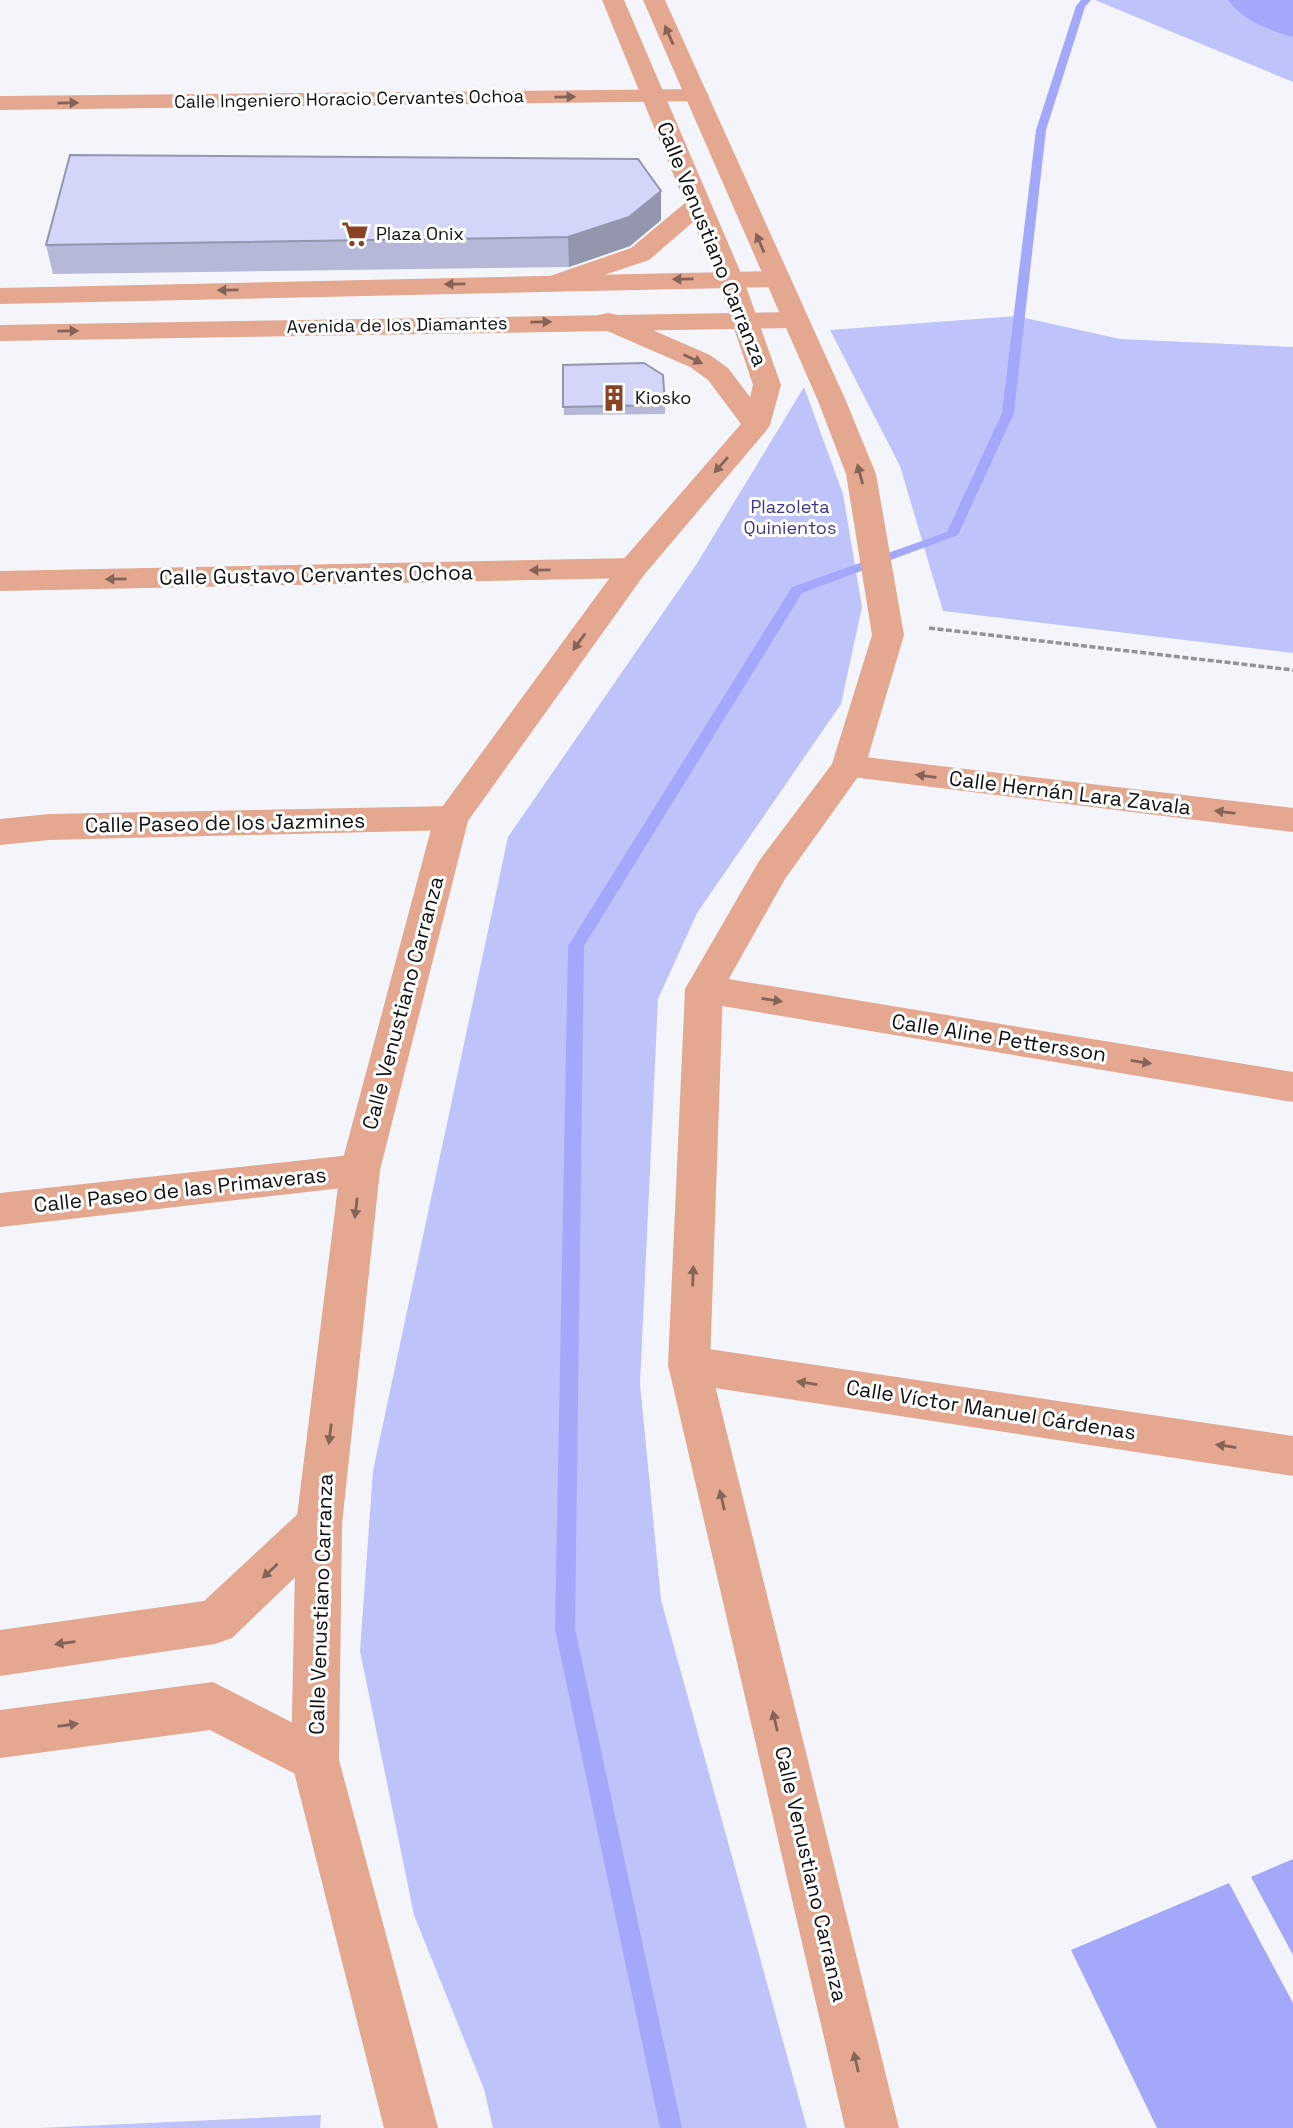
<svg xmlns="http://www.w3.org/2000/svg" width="1293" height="2128" viewBox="0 0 1293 2128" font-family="'Space Grotesk',sans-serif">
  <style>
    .green { fill: #bec3fa }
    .water { fill: #a4a8fa }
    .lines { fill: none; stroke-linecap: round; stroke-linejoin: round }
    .stream { fill: #a4a8fa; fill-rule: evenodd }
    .river { fill: #a4a8fa; fill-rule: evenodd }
    .path { stroke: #929397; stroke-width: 3.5; stroke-dasharray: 6 2.5; stroke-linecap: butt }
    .minor { fill: #e4a78f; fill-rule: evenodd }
    .tertiary { fill: #e4a78f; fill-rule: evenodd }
    .wall { fill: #b5b8d6 }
    .shaded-wall { fill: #9496ae }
    .building { fill: #d3d6f9; stroke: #9496ae; stroke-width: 2 }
    .oneway { fill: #856357 }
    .labels { text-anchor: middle; stroke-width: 6; stroke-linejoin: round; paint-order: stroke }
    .far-street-label { font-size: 18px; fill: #101012; stroke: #fff }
    .far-poi-label { font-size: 18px; fill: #101012; stroke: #fff; text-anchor: start }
    .far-park-label { font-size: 18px; fill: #3e3693; stroke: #fff }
    .street-label { font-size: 21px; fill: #101012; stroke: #fff }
  </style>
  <rect width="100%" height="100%" fill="#f4f5fb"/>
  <!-- green -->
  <path class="green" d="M 1095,0 L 1293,0 L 1293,82 Z
    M 1016,316 L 1120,339 L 1293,347 L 1293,653 L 943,611 L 900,466 L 830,330 Z
    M 804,387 L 843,494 L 862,607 L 841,704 L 697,913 L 658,999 L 640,1384 L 661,1600 L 807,2128 L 493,2128 L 484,2089 L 414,1915 L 360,1651 L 373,1471 L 508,837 L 696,565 Z
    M 321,2115 L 320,2128 L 39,2128 Z"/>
  <!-- water -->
  <path class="water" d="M 1293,1859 L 1293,1955 L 1251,1877 Z
    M 1229,1883 L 1293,2003 L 1293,2128 L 1157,2128 L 1071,1950 Z"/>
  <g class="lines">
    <!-- stream -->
    <path class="stream" d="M 1081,0 L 1091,0 L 1085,7 L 1046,130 L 1014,413 L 958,535 L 802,593 L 584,946 L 575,1629 L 682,2128 L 660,2128 L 555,1629 L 568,946 L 792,587 L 947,532 L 1002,413 L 1036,130 L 1076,6 Z"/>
    <!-- river -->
    <path class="river" d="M 1228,0 L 1293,0 L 1293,37 C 1270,31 1242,20 1228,0 Z"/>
    <!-- path -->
    <path class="path" d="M 929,628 L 1293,670"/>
    <!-- minor -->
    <path class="minor" d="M 697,89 L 706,91 L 709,96 L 706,101 L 0,110 L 0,96 Z
      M 776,271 L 785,273 L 789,279 L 785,285 L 776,287 L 0,304 L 0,288 Z
      M 794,312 L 804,314 L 808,320 L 804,326 L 794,328 L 0,341 L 0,325 Z
      M 633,558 L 644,561 L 649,568 L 644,575 L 633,578 L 0,591 L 0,571 Z
      M 848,755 L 1293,808 L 1293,832 L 836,775 L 831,767 L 836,759 Z
      M 451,806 L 463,809 L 468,818 L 463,827 L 451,830 L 49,840 L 0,845 L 0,819 L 49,814 Z
      M 704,975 L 1293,1072 L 1293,1102 L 704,1003 L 691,999 L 685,989 L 691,979 Z
      M 360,1154 L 374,1158 L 380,1170 L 374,1182 L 360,1186 L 0,1227 L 0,1193 Z
      M 689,1346 L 1293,1436 L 1293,1476 L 689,1384 L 674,1378 L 668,1365 L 674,1352 Z
      M 319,1503 L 335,1509 L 342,1524 L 335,1539 L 232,1638 L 215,1644 L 0,1676 L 0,1630 L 204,1601 L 303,1509 Z
      M 213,1682 L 332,1743 L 339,1760 L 332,1777 L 315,1784 L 210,1730 L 0,1758 L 0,1710 Z"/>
    <!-- tertiary -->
    <path class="tertiary" d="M 602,0 L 624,0 L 743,278 L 781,385 L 770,425 L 766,431 L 644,575 L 468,821 L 380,1170 L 342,1524 L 339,1760 L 438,2128 L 384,2128 L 291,1760 L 296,1524 L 340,1170 L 434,818 L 622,561 L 741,424 L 708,380 L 690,367 L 598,327 L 594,321 L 598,315 L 608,313 L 618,315 L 710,355 L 728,368 L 750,397 L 753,385 L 717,278 L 693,222 L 649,260 L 559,290 L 550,288 L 546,282 L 550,276 L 631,248 L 685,203 Z
      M 643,0 L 665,0 L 846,401 L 876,474 L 904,635 L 865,767 L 785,879 L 723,989 L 710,1365 L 899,2128 L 845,2128 L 668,1365 L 685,989 L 759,861 L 832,764 L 872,635 L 846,474 L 818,401 Z"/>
  </g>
  <!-- wall -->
  <path class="wall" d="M 661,191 L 661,220 L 630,246 L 569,267 L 53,274 L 46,245 Z
    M 563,365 L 665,405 L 665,414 L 564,415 Z"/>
  <!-- shaded-wall -->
  <path class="shaded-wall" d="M 661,191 L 661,220 L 630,246 L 569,267 L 568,237 Z"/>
  <!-- building -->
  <path class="building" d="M 70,155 L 638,159 L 661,191 L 629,217 L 568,237 L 46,245 Z
    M 644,363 L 663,375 L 665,405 L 563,407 L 563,365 Z"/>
  <!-- one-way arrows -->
  <defs><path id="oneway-solid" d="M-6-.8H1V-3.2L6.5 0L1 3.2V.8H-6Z" transform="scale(1.75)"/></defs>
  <g class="oneway">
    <use href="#oneway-solid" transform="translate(669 35) rotate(-114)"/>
    <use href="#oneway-solid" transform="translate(565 97) rotate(-1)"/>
    <use href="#oneway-solid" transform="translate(68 103) rotate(-1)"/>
    <use href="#oneway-solid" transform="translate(760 243) rotate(-113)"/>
    <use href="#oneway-solid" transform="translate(683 279) rotate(179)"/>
    <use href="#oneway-solid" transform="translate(455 284) rotate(179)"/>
    <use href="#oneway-solid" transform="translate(228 290) rotate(179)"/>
    <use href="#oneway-solid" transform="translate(541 322) rotate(-1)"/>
    <use href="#oneway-solid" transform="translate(68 331) rotate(-1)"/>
    <use href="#oneway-solid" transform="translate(693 359) rotate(26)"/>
    <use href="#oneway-solid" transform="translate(721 465) rotate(131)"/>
    <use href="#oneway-solid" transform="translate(860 474) rotate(-105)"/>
    <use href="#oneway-solid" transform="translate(540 570) rotate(179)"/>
    <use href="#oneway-solid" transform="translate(116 579) rotate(179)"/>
    <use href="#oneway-solid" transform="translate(579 642) rotate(126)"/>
    <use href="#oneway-solid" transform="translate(926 776) rotate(-173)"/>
    <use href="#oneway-solid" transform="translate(1225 812) rotate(-173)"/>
    <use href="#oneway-solid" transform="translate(772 1000) rotate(9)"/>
    <use href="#oneway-solid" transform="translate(1141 1062) rotate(9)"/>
    <use href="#oneway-solid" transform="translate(356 1208) rotate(97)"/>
    <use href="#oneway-solid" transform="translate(693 1276) rotate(-88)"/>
    <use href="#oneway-solid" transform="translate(807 1383) rotate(-171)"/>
    <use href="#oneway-solid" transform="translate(330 1434) rotate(97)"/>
    <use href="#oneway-solid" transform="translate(1226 1446) rotate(-171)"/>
    <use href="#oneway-solid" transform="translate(722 1500) rotate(-103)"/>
    <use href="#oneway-solid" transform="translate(270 1571) rotate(137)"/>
    <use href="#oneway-solid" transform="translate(65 1643) rotate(172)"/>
    <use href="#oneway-solid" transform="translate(775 1721) rotate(-103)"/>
    <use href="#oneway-solid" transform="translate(68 1725) rotate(-8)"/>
    <use href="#oneway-solid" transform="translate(856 2062) rotate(-103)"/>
  </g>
  <!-- icons -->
  <defs>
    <symbol id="supermarket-bare" viewBox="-9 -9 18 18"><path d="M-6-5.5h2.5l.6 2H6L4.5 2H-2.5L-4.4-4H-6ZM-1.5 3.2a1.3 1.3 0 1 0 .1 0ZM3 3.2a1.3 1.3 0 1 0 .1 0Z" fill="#8b4224" stroke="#fff" stroke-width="2.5" paint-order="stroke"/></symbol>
    <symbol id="building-bare" viewBox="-9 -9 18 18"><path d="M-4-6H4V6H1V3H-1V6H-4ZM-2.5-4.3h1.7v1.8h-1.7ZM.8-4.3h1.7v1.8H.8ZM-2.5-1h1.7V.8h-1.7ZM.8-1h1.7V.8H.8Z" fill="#8b4224" stroke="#fff" stroke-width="2.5" paint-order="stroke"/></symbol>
  </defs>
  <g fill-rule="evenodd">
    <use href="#supermarket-bare" x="336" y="215" width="38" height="38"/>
    <use href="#building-bare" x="595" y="379" width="38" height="38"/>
  </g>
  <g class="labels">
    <!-- far-street labels -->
    <g class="far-street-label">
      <text transform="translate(349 99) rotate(-1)" y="6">Calle Ingeniero Horacio Cervantes Ochoa</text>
      <text transform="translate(397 325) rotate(-1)" y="6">Avenida de los Diamantes</text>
    </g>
    <!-- far-poi labels -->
    <g class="far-poi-label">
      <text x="376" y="240">Plaza Onix</text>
      <text x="635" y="404">Kiosko</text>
    </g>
    <!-- far-park labels -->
    <g class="far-park-label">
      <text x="790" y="513">Plazoleta<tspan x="790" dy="21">Quinientos</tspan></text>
    </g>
    <!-- street labels -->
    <g class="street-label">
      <text transform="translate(712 244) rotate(68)" y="7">Calle Venustiano Carranza</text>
      <text transform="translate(316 575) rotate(-1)" y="7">Calle Gustavo Cervantes Ochoa</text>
      <text transform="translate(1070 793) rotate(7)" y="7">Calle Hernán Lara Zavala</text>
      <text transform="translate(225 823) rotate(-1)" y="7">Calle Paseo de los Jazmines</text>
      <text transform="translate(403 1003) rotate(-75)" y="7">Calle Venustiano Carranza</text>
      <text transform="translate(999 1038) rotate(9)" y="7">Calle Aline Pettersson</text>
      <text transform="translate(180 1190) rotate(-6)" y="7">Calle Paseo de las Primaveras</text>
      <text transform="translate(991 1410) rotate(9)" y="7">Calle Víctor Manuel Cárdenas</text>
      <text transform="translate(321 1604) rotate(-88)" y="7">Calle Venustiano Carranza</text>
      <text transform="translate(811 1874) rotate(77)" y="7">Calle Venustiano Carranza</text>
    </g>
  </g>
</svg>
